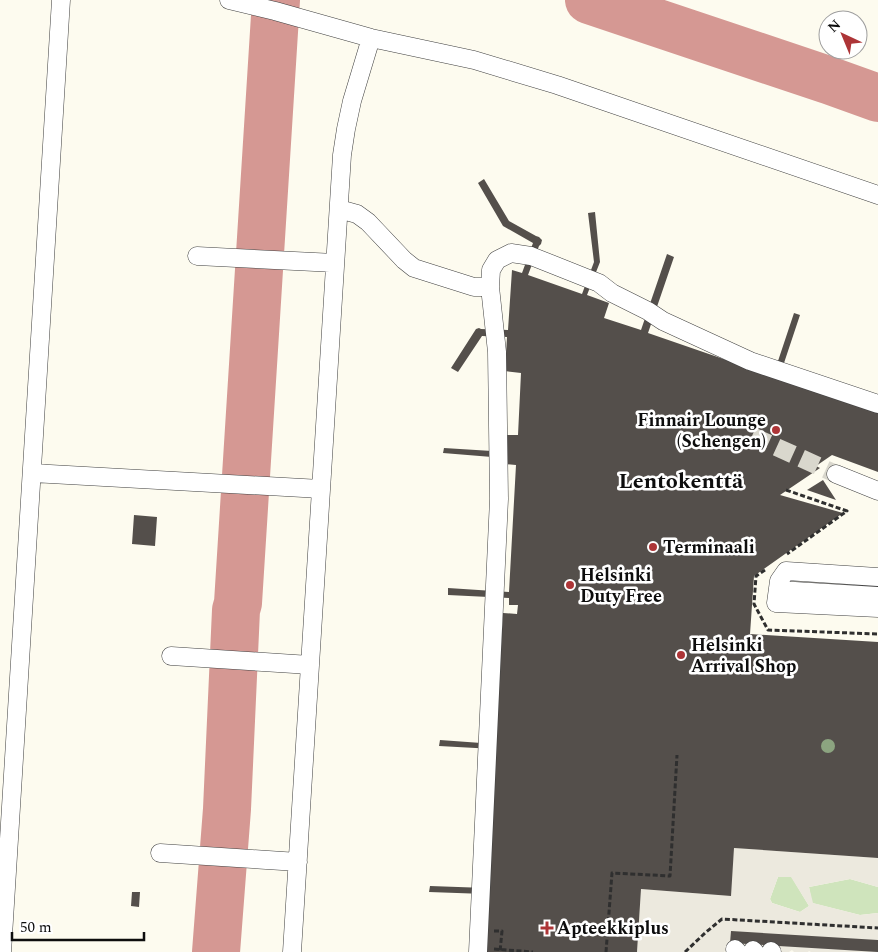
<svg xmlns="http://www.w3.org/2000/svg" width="878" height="952" viewBox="0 0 878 952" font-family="Spectral,serif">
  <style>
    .green { fill: #cfe4bc }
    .plaza { fill: #ece9de; fill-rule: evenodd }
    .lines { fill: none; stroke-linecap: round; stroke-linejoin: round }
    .taxiway { stroke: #d59893; stroke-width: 48 }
    .building { fill: #544f4b }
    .minor-tunnel { stroke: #d9d7cd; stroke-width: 18; stroke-dasharray: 18 9; stroke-linecap: butt }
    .minor-casing { stroke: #404040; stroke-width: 19 }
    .path { stroke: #2f2f2f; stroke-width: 3; stroke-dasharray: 5 2.5; stroke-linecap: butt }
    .minor { stroke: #fff; stroke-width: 18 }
    .tree { fill: #8ca480 }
    .poi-dot { fill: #ad3537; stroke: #fff; stroke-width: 2 }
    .labels { text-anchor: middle; stroke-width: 5; stroke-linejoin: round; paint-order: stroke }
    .poi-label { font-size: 18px; font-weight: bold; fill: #0d0d0d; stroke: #fff; text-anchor: start }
    .district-label { font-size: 22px; font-weight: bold; fill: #0d0d0d; stroke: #fff }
  </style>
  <rect width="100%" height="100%" fill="#fdfbef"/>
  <!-- green -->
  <path class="green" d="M 791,876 L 809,906 L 800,912 L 772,903 L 770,899 L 778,877 Z
    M 850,879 L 878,887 L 878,913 L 860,915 L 812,903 L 809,887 Z"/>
  <!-- plaza -->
  <path class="plaza" d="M 734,848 L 878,858 L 878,887 L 850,879 L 809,887 L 813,903 L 860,915 L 878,913 L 878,952 L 811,952 L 809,951 L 808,952 L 794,952 L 792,950 L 789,952 L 727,952 L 725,951 L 724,952 L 637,952 L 641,889 L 730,896 ZM 778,877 L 791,877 L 809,906 L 800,912 L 772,903 L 770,899 Z"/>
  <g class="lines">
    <!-- taxiway -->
    <path class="taxiway" d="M 589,0 L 828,80 L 878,98
      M 216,952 L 227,809 L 236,610 L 238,603 L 276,0"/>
  </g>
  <!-- building -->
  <path class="building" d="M 484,179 L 509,221 L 536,236 L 539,237 L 542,240 L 541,244 L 539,246 L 528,275 L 582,294 L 594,262 L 588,213 L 595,212 L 600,262 L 587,295 L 609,303 L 604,318 L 641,330 L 667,254 L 674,257 L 648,333 L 773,376 L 794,313 L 800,315 L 779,378 L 878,413 L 878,472 L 832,455 L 816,466 L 820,468 L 780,495 L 843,513 L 754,576 L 750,634 L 878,642 L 878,858 L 734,848 L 731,896 L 641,889 L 637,952 L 481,952 L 485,894 L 429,892 L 430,886 L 486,888 L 494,749 L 439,746 L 440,740 L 495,744 L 503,613 L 517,614 L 518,605 L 509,605 L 509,598 L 448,595 L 448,588 L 509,592 L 516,465 L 491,463 L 492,457 L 443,453 L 444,448 L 492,451 L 493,435 L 518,435 L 521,373 L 505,371 L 507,337 L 482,336 L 458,372 L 451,368 L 476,329 L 479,328 L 481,329 L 508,330 L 512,270 L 522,273 L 533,243 L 503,226 L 478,183 Z
    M 823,480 L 836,500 L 807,490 Z
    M 134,515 L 157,517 L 155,546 L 132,544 Z
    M 132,892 L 140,892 L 139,907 L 131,906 Z
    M 731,931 L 878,940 L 878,952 L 730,943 Z"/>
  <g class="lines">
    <!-- minor-tunnel -->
    <path class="minor-tunnel" d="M 752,436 L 836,474"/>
    <defs>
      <path id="minor" d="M 229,0 L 275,11 L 371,38 L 474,60 L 557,85 L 878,195
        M 339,209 L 357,214 L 368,222 L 404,260 L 414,268 L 474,287 L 490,287
        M 197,256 L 335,263
        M 32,473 L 321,489
        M 836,474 L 878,491
        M 878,577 L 786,571 L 779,581 L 776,603 L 878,608
        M 778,590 L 878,596
        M 171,656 L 310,665
        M 160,853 L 298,862
        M 735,949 L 738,952
        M 753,950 L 755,952
        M 771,951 L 772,952
        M 2,952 L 61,0
        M 292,952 L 342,155 L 346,129 L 352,101 L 371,38
        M 478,952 L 499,499 L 497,352 L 490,287 L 491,270 L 497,260 L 511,253 L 531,256 L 599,283 L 612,293 L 648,311 L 663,321 L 750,361 L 878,404"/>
    </defs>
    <!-- minor casing -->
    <use href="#minor" class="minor-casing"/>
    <!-- path -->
    <path class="path" d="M 786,490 L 847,511 L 787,554
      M 765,570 L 756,576 L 754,604 L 768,630 L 878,634
      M 494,931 L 502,931 L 500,952
      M 494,949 L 533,952
      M 606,952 L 612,873 L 670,876 L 677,755
      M 685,952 L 705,933 L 722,919 L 878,928"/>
    <!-- minor -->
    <use href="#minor" class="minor"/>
  </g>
  <!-- trees -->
  <circle class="tree" cx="828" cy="746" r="7"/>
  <!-- markers -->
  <g class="poi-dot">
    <circle cx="776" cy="430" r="5"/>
    <circle cx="653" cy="547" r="5"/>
    <circle cx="570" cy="585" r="5"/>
    <circle cx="681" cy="655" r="5"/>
    <path d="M544.5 920.5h5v5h5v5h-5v5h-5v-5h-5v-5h5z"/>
  </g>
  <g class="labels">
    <!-- poi labels -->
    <g class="poi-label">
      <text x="766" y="426" text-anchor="end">Finnair Lounge<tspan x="766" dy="21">(Schengen)</tspan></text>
      <text x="663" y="553">Terminaali</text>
      <text x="580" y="581">Helsinki<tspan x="580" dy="21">Duty Free</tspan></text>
      <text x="691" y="651">Helsinki<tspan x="691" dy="21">Arrival Shop</tspan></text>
      <text x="557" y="934">Apteekkiplus</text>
    </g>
    <!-- district labels -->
    <g class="district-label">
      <text x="681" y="488">Lentokenttä</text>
    </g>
  </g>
  <!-- north arrow -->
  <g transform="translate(843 35) rotate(316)"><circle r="24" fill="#ffffff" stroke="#9e9e9e"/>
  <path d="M0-4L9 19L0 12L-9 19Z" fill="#ad3537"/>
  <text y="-8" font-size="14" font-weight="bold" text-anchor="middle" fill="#0d0d0d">N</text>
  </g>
  <!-- scale -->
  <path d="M12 932v8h132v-8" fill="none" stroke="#0d0d0d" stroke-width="2.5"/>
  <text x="20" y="932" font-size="15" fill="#0d0d0d" stroke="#ffffff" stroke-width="4" paint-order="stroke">50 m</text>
</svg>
